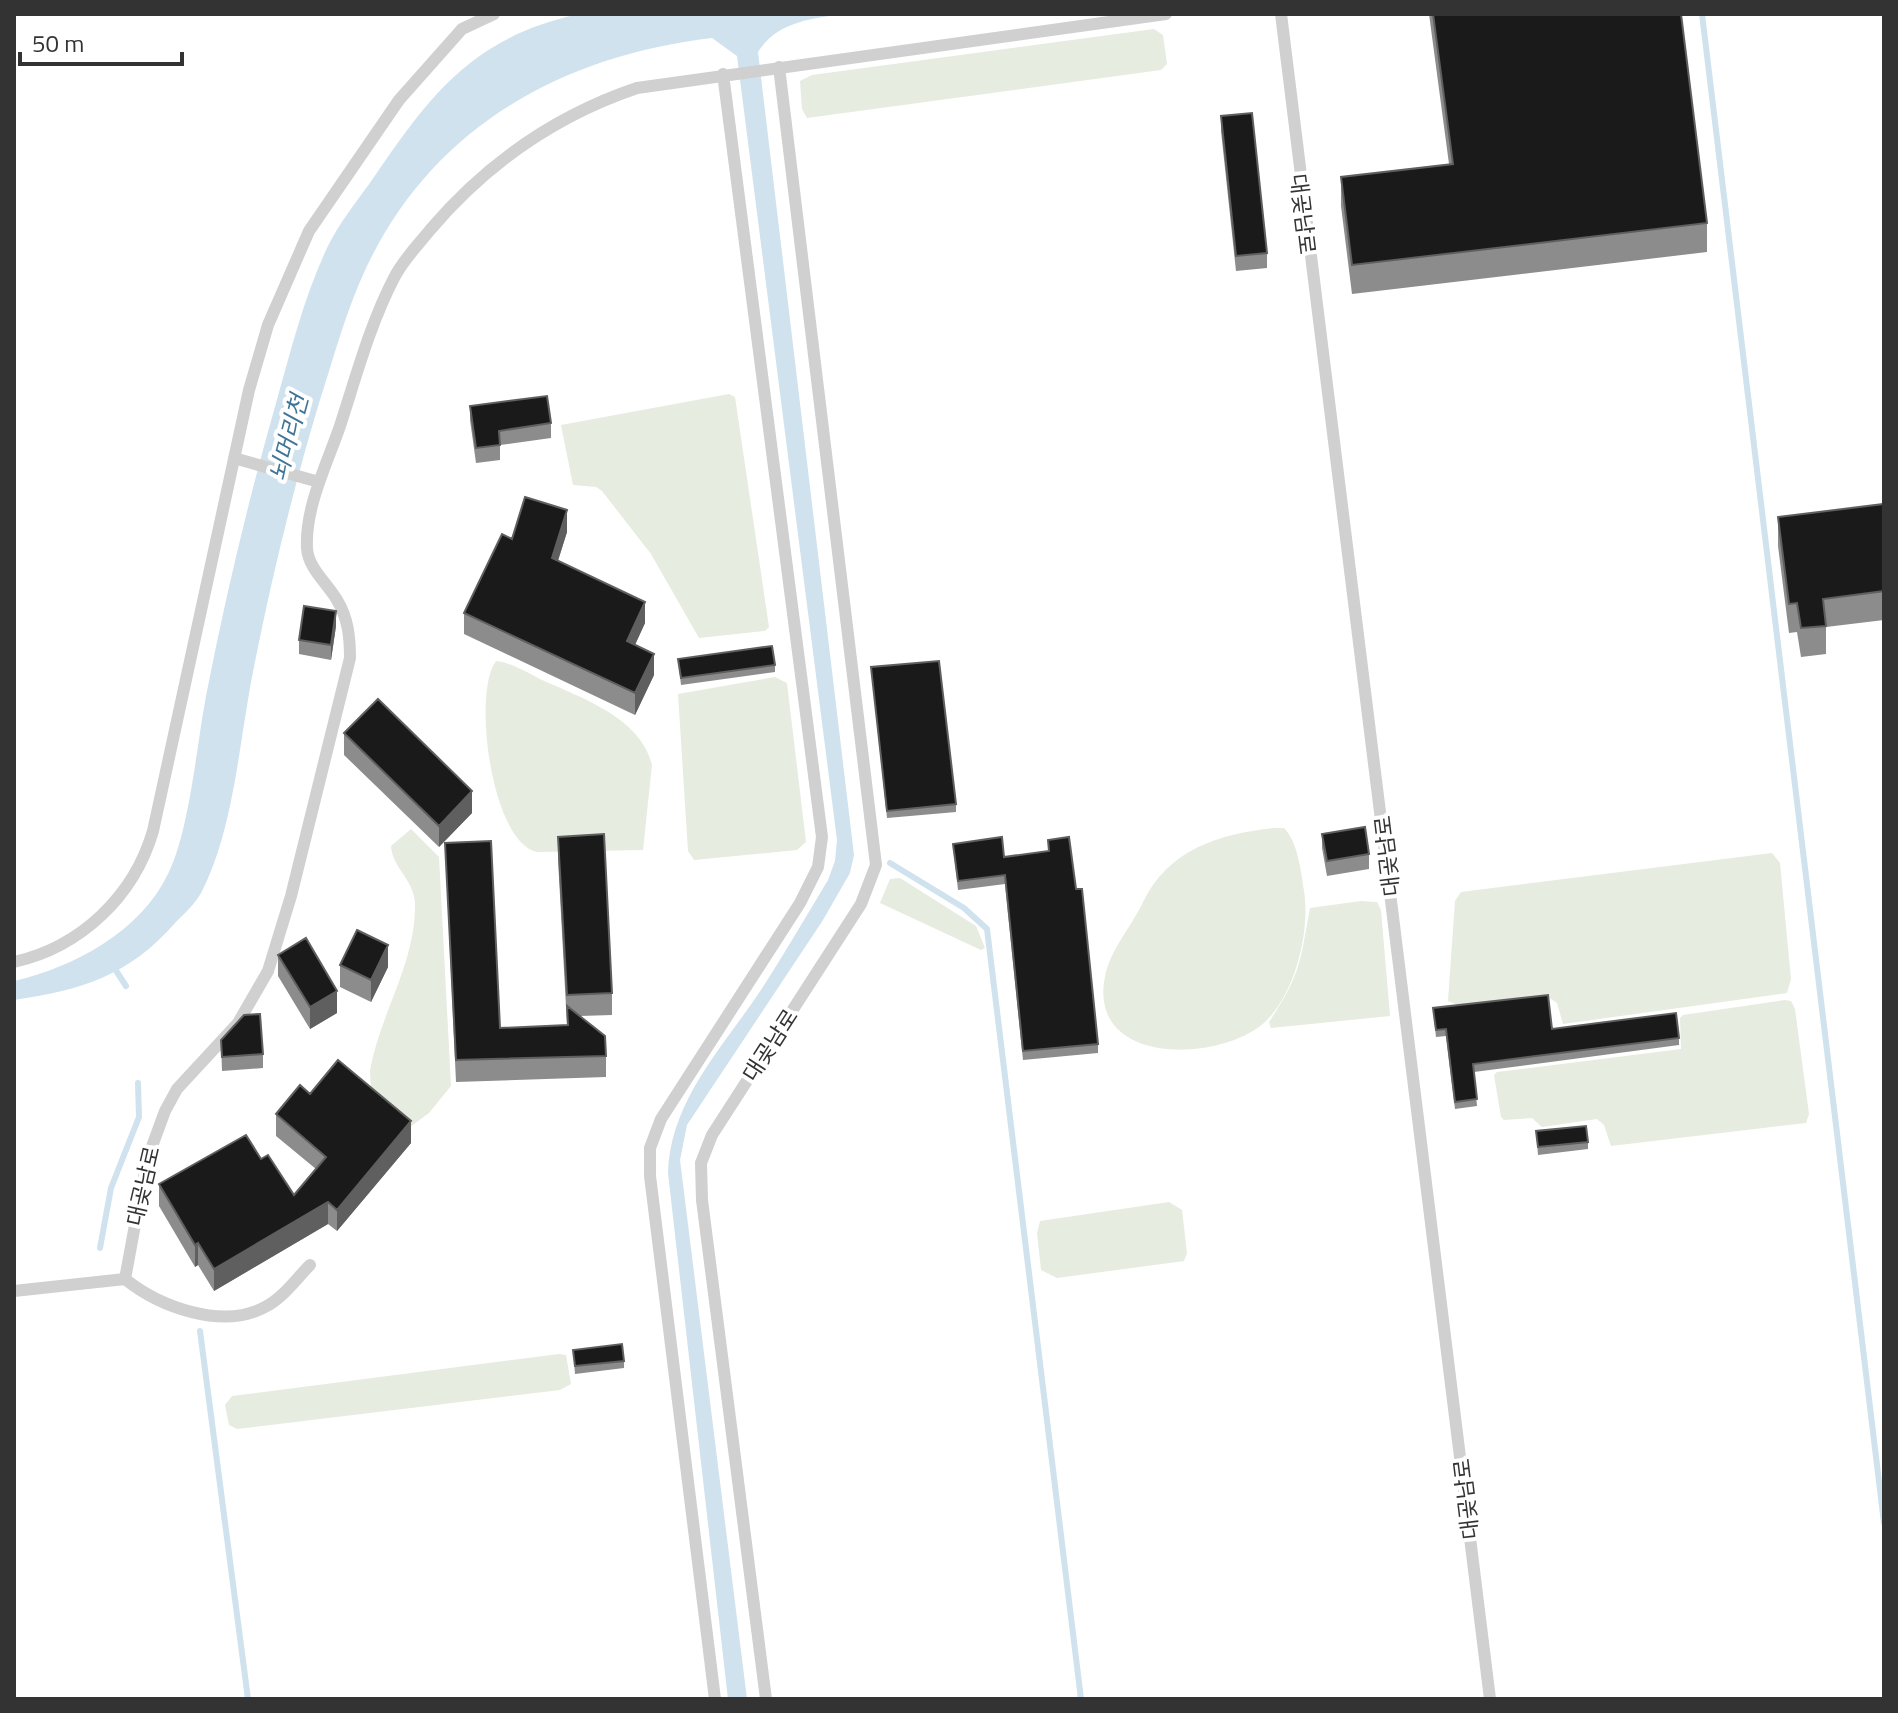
<svg xmlns="http://www.w3.org/2000/svg" width="1898" height="1713" viewBox="0 0 1898 1713" font-family="'Titillium Web','Noto Sans KR',sans-serif">
  <style>
    .green { fill: #e6ecdf }
    .water { fill: #cfe2ee }
    .lines { fill: none; stroke-linecap: round; stroke-linejoin: round }
    .stream { stroke: #cfe2ee; stroke-width: 6 }
    .lane { stroke: #d0d0d0; stroke-width: 12 }
    .wall { fill: #8c8c8c }
    .shaded-wall { fill: #5f5f5f }
    .building { fill: #1a1a1a; stroke: #5f5f5f; stroke-width: 2 }
    .labels { text-anchor: middle; stroke-width: 8; stroke-linejoin: round; paint-order: stroke }
    .street-label { font-size: 22px; fill: #333; stroke: #fff }
    .water-label { font-size: 24px; font-style: italic; fill: #3f7597; stroke: #fff }
  </style>
  <rect width="100%" height="100%" fill="#fff"/>
  <!-- green -->
  <path class="green" d="M 1154,29 L 1163,35 L 1167,64 L 1161,70 L 807,118 L 802,109 L 800,81 L 812,75 Z
    M 729,394 L 735,397 L 769,627 L 765,631 L 699,638 L 651,554 L 602,491 L 596,487 L 573,485 L 561,425 Z
    M 496,661 C 512,663 528,673 542,680 C 582,698 641,718 652,765 L 643,850 L 537,852 C 491,842 472,692 496,661 Z
    M 775,677 L 787,683 L 806,842 L 797,850 L 694,860 L 688,851 L 678,694 Z
    M 1274,828 L 1284,828 C 1298,842 1301,872 1304,891 C 1311,933 1293,1005 1256,1029 C 1205,1063 1084,1062 1106,972 C 1112,948 1133,924 1143,902 C 1169,849 1219,834 1274,828 Z
    M 411,829 L 439,857 L 451,1086 L 429,1113 L 402,1133 L 371,1089 L 370,1071 C 380,1013 416,964 415,903 C 414,880 392,867 391,846 Z
    M 1772,853 L 1780,863 L 1791,979 L 1787,993 L 1563,1024 L 1557,1003 L 1548,997 L 1460,1006 L 1448,1001 L 1455,901 L 1461,892 Z
    M 900,878 L 976,926 L 985,948 L 981,950 L 880,903 L 890,879 Z
    M 1361,901 L 1377,902 L 1381,910 L 1390,1016 L 1271,1028 L 1269,1022 C 1301,974 1300,962 1310,908 Z
    M 1785,1000 L 1791,1001 L 1795,1009 L 1809,1114 L 1806,1123 L 1611,1146 L 1604,1125 L 1597,1119 L 1542,1127 L 1532,1118 L 1504,1120 L 1501,1117 L 1494,1075 L 1497,1072 L 1681,1049 L 1680,1018 L 1683,1015 Z
    M 1169,1202 L 1182,1210 L 1187,1253 L 1184,1261 L 1057,1278 L 1041,1270 L 1037,1233 L 1040,1221 Z
    M 559,1354 L 566,1355 L 571,1384 L 560,1390 L 237,1429 L 229,1425 L 225,1405 L 232,1396 Z"/>
  <!-- water -->
  <path class="water" d="M 579,14 L 844,14 C 809,19 777,22 758,52 L 854,855 L 850,873 L 823,920 L 687,1125 L 680,1160 L 747,1699 L 728,1699 L 668,1173 C 670,1101 723,1047 761,990 C 784,954 806,917 828,880 L 835,861 L 837,840 L 737,56 L 712,38 C 562,56 434,126 367,266 C 346,310 334,357 319,403 C 292,493 270,584 252,677 C 239,745 233,832 201,893 C 195,904 184,914 175,923 C 129,976 81,990 14,1000 L 14,981 C 74,967 140,932 168,874 C 190,830 197,741 207,691 C 226,594 249,498 276,403 C 291,350 304,297 327,248 C 339,223 358,200 374,177 C 432,92 474,37 579,14 Z"/>
  <g class="lines">
    <!-- stream -->
    <path class="stream" d="M 1702,14 L 1884,1523
      M 890,863 L 964,908 L 987,929 L 1081,1699
      M 113,966 L 126,986
      M 100,1248 L 111,1188 L 139,1117 L 138,1083
      M 200,1331 L 248,1699"/>
    <!-- lane -->
    <path class="lane" d="M 1281,14 L 1490,1699
      M 234,458 L 319,482
      M 14,962 C 81,947 134,896 153,831 L 249,390 L 268,325 L 309,231 L 399,100 L 462,29 L 494,14
      M 125,1279 L 147,1160 L 165,1111 L 177,1089 L 238,1023 L 268,971 L 291,896 L 350,658 C 350,637 348,618 337,600 C 327,583 308,568 307,548 C 305,507 327,464 340,426 C 356,377 370,324 394,278 C 403,260 418,245 430,230 C 487,163 554,116 637,88 L 1166,14
      M 14,1291 L 125,1279 C 160,1307 222,1330 265,1307 C 283,1298 296,1279 310,1265
      M 715,1699 L 650,1176 L 650,1148 L 661,1119 L 800,903 L 818,867 L 822,837 L 723,74
      M 766,1699 L 702,1200 L 701,1163 L 712,1135 L 861,904 L 876,865 L 779,67"/>
  </g>
  <!-- wall -->
  <path class="wall" d="M 1429,14 L 1681,14 L 1707,223 L 1707,252 L 1352,294 L 1341,206 L 1341,177 L 1449,164 Z
    M 1221,116 L 1267,253 L 1267,268 L 1236,271 L 1221,131 Z
    M 470,406 L 551,423 L 551,438 L 500,445 L 500,460 L 476,463 L 470,420 Z
    M 1884,504 L 1884,620 L 1826,627 L 1826,654 L 1801,657 L 1797,632 L 1789,633 L 1778,546 L 1778,517 Z
    M 567,532 L 558,561 L 645,623 L 635,645 L 654,675 L 635,715 L 464,634 L 464,613 L 512,539 Z
    M 336,626 L 331,660 L 299,654 L 299,640 Z
    M 678,659 L 775,665 L 775,672 L 681,685 Z
    M 871,667 L 956,804 L 956,812 L 887,818 Z
    M 344,733 L 472,813 L 439,847 L 344,755 Z
    M 1322,834 L 1369,854 L 1369,869 L 1327,876 L 1322,848 Z
    M 558,837 L 612,993 L 612,1015 L 580,1016 L 606,1056 L 606,1077 L 456,1082 L 445,843 L 500,1028 L 567,1025 L 558,859 Z
    M 1048,840 L 1076,889 L 1098,1044 L 1098,1053 L 1023,1060 L 1005,884 L 958,890 L 953,844 L 1004,857 L 1048,851 Z
    M 278,955 L 337,1013 L 310,1029 L 278,976 Z
    M 340,965 L 388,967 L 371,1002 L 340,987 Z
    M 1433,1008 L 1552,1029 L 1679,1038 L 1679,1045 L 1474,1072 L 1477,1106 L 1455,1109 L 1446,1036 L 1436,1037 Z
    M 221,1040 L 263,1054 L 263,1068 L 222,1071 Z
    M 310,1094 L 411,1143 L 337,1231 L 328,1224 L 214,1291 L 198,1265 L 195,1267 L 159,1206 L 159,1184 L 261,1159 L 294,1195 L 316,1169 L 276,1136 L 276,1114 Z
    M 1536,1131 L 1588,1142 L 1588,1149 L 1538,1155 Z
    M 573,1350 L 624,1361 L 624,1368 L 575,1374 Z"/>
  <!-- shaded-wall -->
  <path class="shaded-wall" d="M 567,510 L 567,532 L 552,579 L 552,558 Z
    M 645,602 L 645,623 L 627,662 L 627,641 Z
    M 336,611 L 336,626 L 331,660 L 331,645 Z
    M 654,654 L 654,675 L 635,715 L 635,693 Z
    M 472,791 L 472,813 L 439,847 L 439,826 Z
    M 388,945 L 388,967 L 371,1002 L 371,980 Z
    M 337,991 L 337,1013 L 310,1029 L 310,1007 Z
    M 411,1121 L 411,1143 L 337,1231 L 337,1210 Z
    M 328,1202 L 328,1224 L 214,1291 L 214,1269 Z
    M 198,1243 L 198,1265 L 195,1267 L 195,1245 Z"/>
  <!-- building -->
  <path class="building" d="M 1433,14 L 1681,14 L 1707,223 L 1352,265 L 1341,177 L 1453,164 Z
    M 1252,113 L 1267,253 L 1236,256 L 1221,116 Z
    M 547,396 L 551,423 L 499,431 L 500,445 L 476,448 L 470,406 Z
    M 525,497 L 567,510 L 552,558 L 645,602 L 627,641 L 654,654 L 635,693 L 464,613 L 502,534 L 512,539 Z
    M 1884,504 L 1884,591 L 1823,599 L 1826,626 L 1801,628 L 1797,603 L 1789,604 L 1778,517 Z
    M 304,606 L 336,611 L 331,645 L 299,640 Z
    M 772,646 L 775,665 L 681,678 L 678,659 Z
    M 939,661 L 956,804 L 887,811 L 871,667 Z
    M 378,699 L 472,791 L 439,826 L 344,733 Z
    M 1365,827 L 1369,854 L 1327,861 L 1322,834 Z
    M 604,834 L 612,993 L 567,995 L 558,837 Z
    M 1002,837 L 1004,857 L 1049,851 L 1048,840 L 1069,837 L 1076,889 L 1082,889 L 1098,1044 L 1023,1051 L 1005,875 L 958,881 L 953,844 Z
    M 491,841 L 500,1028 L 568,1025 L 567,1006 L 605,1036 L 606,1056 L 456,1060 L 445,843 Z
    M 357,930 L 388,945 L 371,980 L 340,965 Z
    M 306,938 L 337,991 L 310,1007 L 278,955 Z
    M 1548,995 L 1552,1029 L 1676,1013 L 1679,1038 L 1473,1064 L 1477,1099 L 1455,1102 L 1446,1029 L 1436,1030 L 1433,1008 Z
    M 260,1014 L 263,1054 L 222,1057 L 221,1040 L 244,1015 Z
    M 338,1060 L 411,1121 L 337,1210 L 328,1202 L 214,1269 L 198,1243 L 195,1245 L 159,1184 L 246,1135 L 261,1159 L 268,1155 L 294,1195 L 326,1157 L 276,1114 L 300,1085 L 310,1094 Z
    M 1586,1126 L 1588,1142 L 1538,1147 L 1536,1131 Z
    M 622,1344 L 624,1361 L 575,1366 L 573,1350 Z"/>
  <g class="labels">
    <!-- street labels -->
    <g class="street-label">
      <text transform="translate(1303 214) rotate(83)" y="8">대곶남로</text>
      <text transform="translate(1387 856) rotate(-97)" y="8">대곶남로</text>
      <text transform="translate(770 1045) rotate(-57)" y="8">대곶남로</text>
      <text transform="translate(143 1186) rotate(-77)" y="8">대곶남로</text>
      <text transform="translate(1466 1499) rotate(-97)" y="8">대곶남로</text>
    </g>
    <!-- water labels -->
    <g class="water-label">
      <text transform="translate(289 438) rotate(-75)" y="8">뇌머리천</text>
    </g>
  </g>
  <!-- border -->
  <rect width="1898" height="1713" fill="none" stroke="#333333" stroke-width="32"/>
  <!-- scale -->
  <path d="M20 52v12h162v-12" fill="none" stroke="#333333" stroke-width="4"/>
  <text x="32" y="52" font-size="24" fill="#333333" stroke="#ffffff" stroke-width="6" paint-order="stroke">50 m</text>
</svg>
